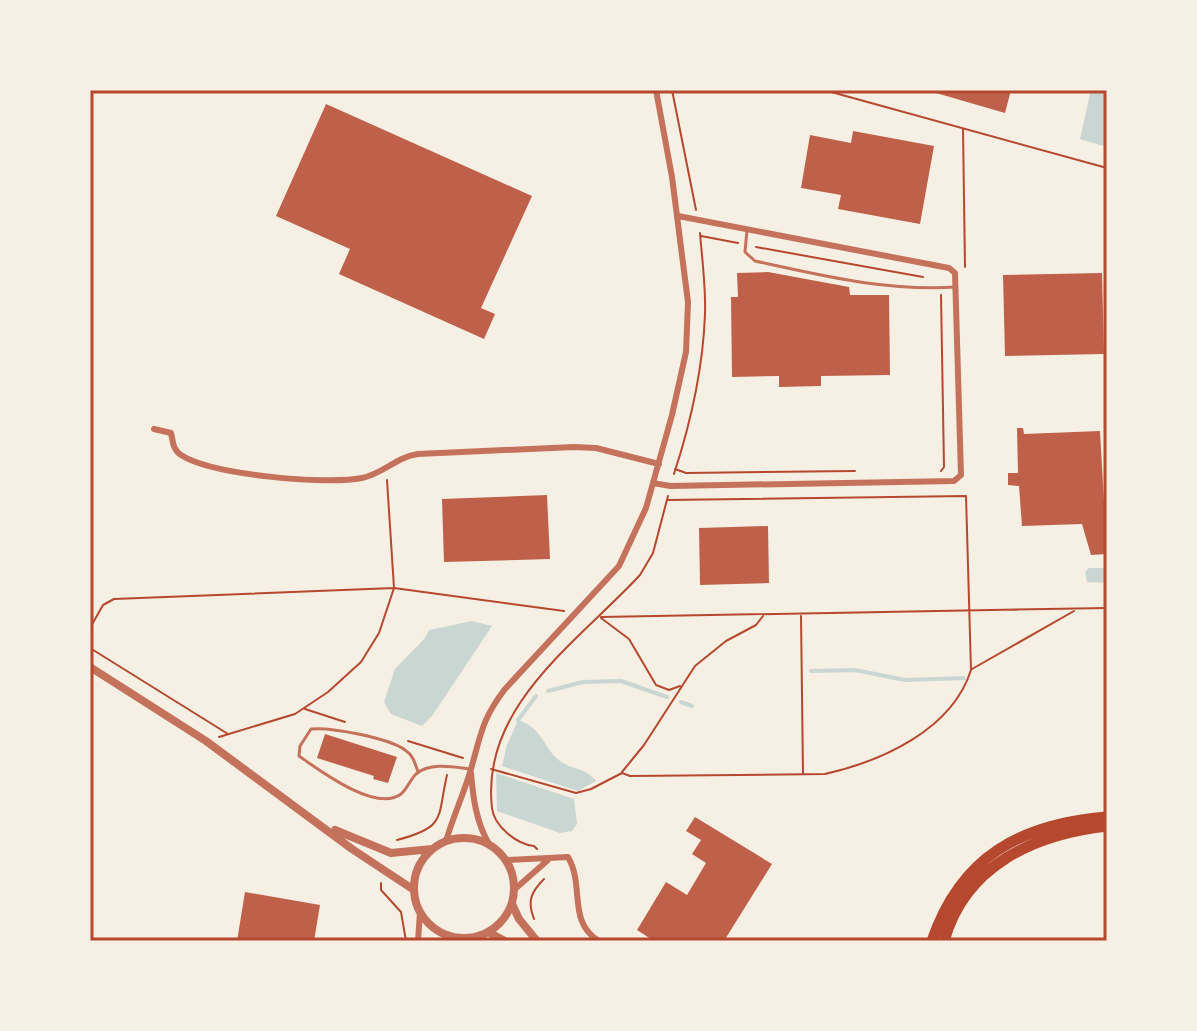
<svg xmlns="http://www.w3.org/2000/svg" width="1197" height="1031" viewBox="0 0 1197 1031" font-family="Montserrat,sans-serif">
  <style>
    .water { fill: #c9d6d2 }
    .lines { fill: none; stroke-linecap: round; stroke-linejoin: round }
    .stream { stroke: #c9d6d2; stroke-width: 4 }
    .building { fill: #bf614a }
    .path { stroke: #b5482f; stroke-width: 2 }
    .service { stroke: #c5725c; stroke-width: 3 }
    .minor { stroke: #c5725c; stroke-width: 6 }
    .tertiary { stroke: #c5725c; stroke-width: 8 }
    .motorway { stroke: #b5482f; stroke-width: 11 }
    .neatline { fill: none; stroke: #b5482f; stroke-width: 3 }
  </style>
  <rect width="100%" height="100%" fill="#f6efe4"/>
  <!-- water -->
  <path class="water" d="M 1091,90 L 1107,90 L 1107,147 L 1080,139 Z
    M 1089,568 L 1107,568 L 1107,583 L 1087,582 L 1085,572 Z
    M 472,621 L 492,626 L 432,716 L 422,726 L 391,714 L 384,702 L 395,669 L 425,638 L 429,630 Z
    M 518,720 C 544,728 544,752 563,763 C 577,771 584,767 596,781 L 578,791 L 502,766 L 507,745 Z
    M 496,773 L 574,799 L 577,824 L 572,831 L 560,833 L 497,811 Z"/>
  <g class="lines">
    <!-- stream -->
    <path class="stream" d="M 811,671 L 855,670 L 905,680 L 964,678
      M 548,691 L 583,682 L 621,681 L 667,697
      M 681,702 L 692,706
      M 518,720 L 536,696"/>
  </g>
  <!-- building -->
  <path class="building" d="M 937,90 L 1011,90 L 1005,113 L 936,93 Z
    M 326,104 L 532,196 L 481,308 L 495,314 L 484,339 L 339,274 L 350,249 L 276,216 Z
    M 853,131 L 934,146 L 920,224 L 838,209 L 841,195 L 801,188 L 810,135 L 851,143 Z
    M 768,272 L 849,287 L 850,295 L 889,295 L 890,375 L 821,376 L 821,386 L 779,387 L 779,376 L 732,377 L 731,297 L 738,297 L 737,273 Z
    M 1102,273 L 1104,354 L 1005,356 L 1003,275 Z
    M 1017,428 L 1023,428 L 1024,434 L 1100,431 L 1107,554 L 1091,555 L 1082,524 L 1022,526 L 1019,486 L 1008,485 L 1008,473 L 1018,473 Z
    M 547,495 L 550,559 L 444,562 L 442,499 Z
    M 768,526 L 769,583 L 700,585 L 699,528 Z
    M 325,734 L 397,757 L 388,783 L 373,779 L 374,776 L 317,758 Z
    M 695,817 L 772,864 L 724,941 L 654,941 L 637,930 L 666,882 L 687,895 L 706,863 L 692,854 L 701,840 L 686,831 Z
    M 245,892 L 320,905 L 314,941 L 237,941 Z"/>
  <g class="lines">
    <!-- path -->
    <path class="path" d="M 672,90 L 696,210
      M 824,90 L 1107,168
      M 963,129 L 965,267
      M 701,236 L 738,243
      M 756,247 L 923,277
      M 941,295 L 944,467 L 941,471
      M 675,469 L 686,473 L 855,471
      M 674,474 C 691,422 703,369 705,314 C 706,287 702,259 700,233
      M 801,616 L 803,774
      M 601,617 L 1107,608
      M 601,618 L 629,639 L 656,685 L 669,690 L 680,686
      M 90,628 L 103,605 L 114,599 L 394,588 L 564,611
      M 90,648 L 228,734
      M 972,669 L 1074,611
      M 305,709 L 345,722
      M 219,737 L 295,714 L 328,692 L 361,662 L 379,633 L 394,588 L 387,480
      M 408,741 L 463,758
      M 491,769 L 576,793 L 591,789 L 622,773 L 630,776 L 825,774 C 882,761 952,730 971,670 L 966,496 L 667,500
      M 622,772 L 644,745 L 695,666 L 726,641 L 756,625 L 763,616
      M 397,840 C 447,827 437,818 447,775
      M 537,849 L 534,846 C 516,844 494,826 492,808 C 480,706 579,641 640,575 L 653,553 L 668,496
      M 381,883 L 381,890 L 401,912 L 406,941
      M 534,919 C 527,901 531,892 544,879"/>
    <!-- service -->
    <path class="service" d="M 747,230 L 745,252 L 755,261 C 825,276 883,291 956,287
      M 418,772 C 415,763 413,755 405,750 C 389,738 331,727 311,729 L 300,746 L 299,756 C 319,770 376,813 401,794 C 407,789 410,780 416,774 C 430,762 454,767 470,769"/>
    <!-- minor -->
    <path class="minor" d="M 154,429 L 171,433 C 173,442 173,450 181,455 C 212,475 325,485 362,478 C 383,474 396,457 418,454 L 574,447 L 596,448 L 659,464
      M 653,483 L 670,486 L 954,481 L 961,475 L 955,273 L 949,268 L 678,216
      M 471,773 C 473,797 476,822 489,844
      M 446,841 C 453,817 464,793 471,769 C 481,734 482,719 505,689 L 619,566 L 646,508 L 672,415 L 686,352 L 688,302 L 672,177 L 656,90
      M 506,860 L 568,857 C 585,886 567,922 599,941
      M 515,889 L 548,860
      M 418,941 L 420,912
      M 446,941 L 451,936"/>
    <!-- tertiary -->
    <path class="tertiary" d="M 90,667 L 206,741 L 352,849 L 414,890
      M 335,830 L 391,853 L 432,849
      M414 888a50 50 0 1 1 100 0a50 50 0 1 1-100 0Z
      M 512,904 L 519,919 L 537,941
      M 488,932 L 505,941"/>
    <!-- motorway -->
    <path class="motorway" d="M 932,941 C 961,856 1021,824 1107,817
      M 944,941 C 965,865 1035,834 1107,826"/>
  </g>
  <!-- border -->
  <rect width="1197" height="1031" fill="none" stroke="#f6efe4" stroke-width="184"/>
  <rect x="92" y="92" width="1013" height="847" class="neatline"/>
</svg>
